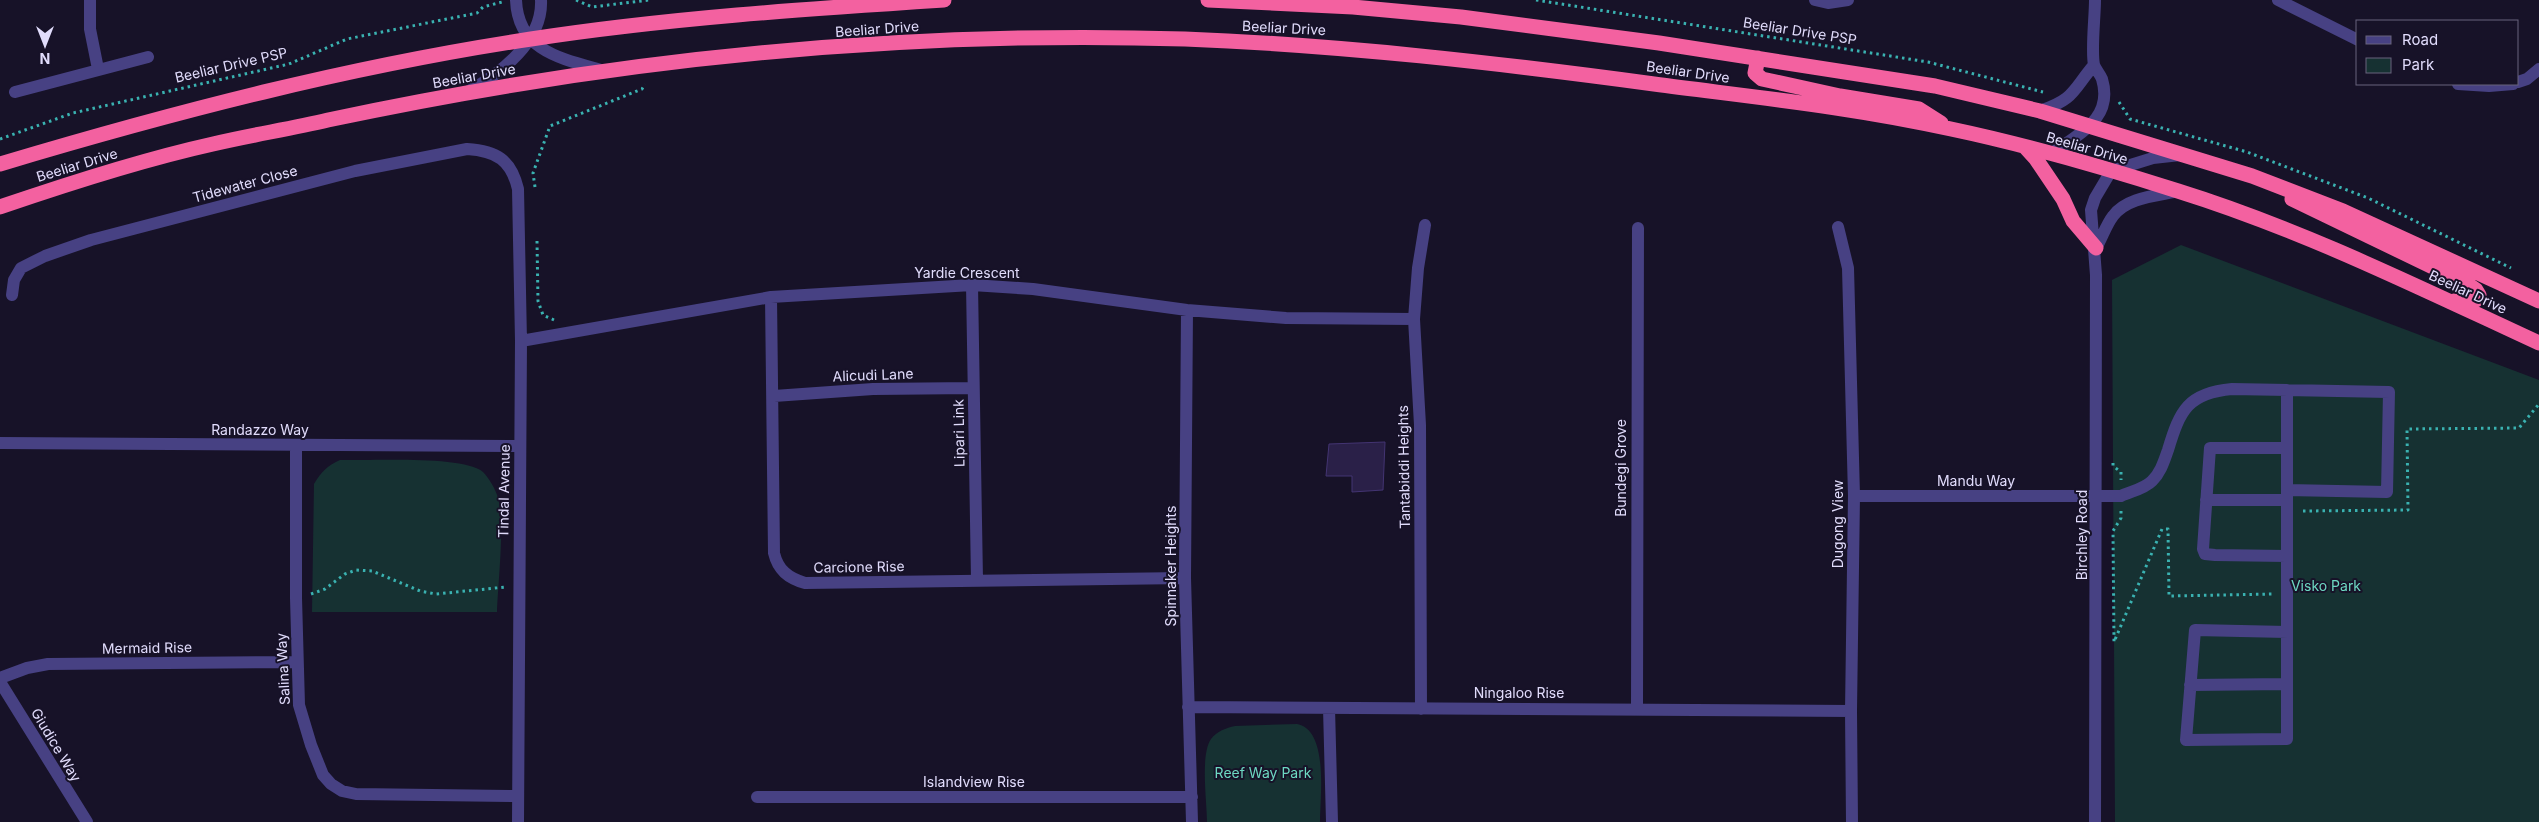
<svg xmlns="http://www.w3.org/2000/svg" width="2539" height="822" viewBox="0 0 2539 822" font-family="Inter,sans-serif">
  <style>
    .green { fill: #163132 }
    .building { fill: #2a2048; stroke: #433472 }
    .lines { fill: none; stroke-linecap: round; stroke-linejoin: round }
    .path { stroke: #3ab2b1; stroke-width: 3; stroke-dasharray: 2.5 4; stroke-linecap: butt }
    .minor { stroke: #474183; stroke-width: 12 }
    .highway { stroke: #f361a0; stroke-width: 15 }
    .labels { text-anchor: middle; stroke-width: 4; stroke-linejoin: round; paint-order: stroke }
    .street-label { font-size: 14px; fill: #e1dcfc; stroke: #171228 }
    .park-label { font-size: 14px; fill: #6dd8c2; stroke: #171228 }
  </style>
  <rect width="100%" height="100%" fill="#171228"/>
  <!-- green -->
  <path class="green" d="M 2181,245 L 2539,380 L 2539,822 L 2115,822 L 2112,280 Z
    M 340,460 C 369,461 464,455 483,472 C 489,478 496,490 498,498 C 505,522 498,584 497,612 L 312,612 L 314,484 C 321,472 327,466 340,460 Z
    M 1297,724 C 1329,730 1320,797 1320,822 L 1207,822 C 1207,802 1200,755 1211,739 C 1217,731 1226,728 1235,726 Z"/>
  <!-- building -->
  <path class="building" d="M 1385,442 L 1383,490 L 1352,492 L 1352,476 L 1326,476 L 1329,444 Z"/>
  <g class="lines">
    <!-- path -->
    <path class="path" d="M 576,0 L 592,7 L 649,0
      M 1536,0 L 1928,62 L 2043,92
      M 2119,102 L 2130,119 L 2247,152 L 2368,198 L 2511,268
      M 0,139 L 73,113 L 289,64 L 347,39 L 477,13 L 483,7 L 502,2
      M 535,187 L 533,173 L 550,126 L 642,89 L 645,84
      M 537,241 L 538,301 L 543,315 L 554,320
      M 2113,463 L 2113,466 L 2121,472 L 2121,480
      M 2121,511 L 2121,518 L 2113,531 L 2114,642 L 2162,529 L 2168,529 L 2169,596 L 2273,594
      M 2303,511 L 2408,510 L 2407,429 L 2519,428 L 2539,404
      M 311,594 L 325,589 L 345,574 L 356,570 L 372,571 L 420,591 L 436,594 L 506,587"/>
    <!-- minor -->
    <path class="minor" d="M 90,0 L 90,29 L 98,69
      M 516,0 C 518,52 563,59 605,71
      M 1815,0 L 1828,3 L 1848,0
      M 2278,0 L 2358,40
      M 2518,82 L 2527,79 L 2539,69
      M 2458,84 L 2489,86 L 2513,84
      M 469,91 C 501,73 543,41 541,0
      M 15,92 L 148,57
      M 2040,111 C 2075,99 2072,91 2094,65
      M 2051,154 C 2078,134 2114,119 2102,79 C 2100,74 2096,70 2094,65 C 2091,50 2095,17 2095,0
      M 1838,227 L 1848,268 L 1854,496 L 1851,711 L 1852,822
      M 2096,248 C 2102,238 2106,225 2113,216 C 2127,197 2157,196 2179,191
      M 972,285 L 977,580
      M 12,295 L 14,280 L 21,268 L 45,256 L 91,240 L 355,171 L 467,149 C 497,151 511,160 518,189 L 521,341 L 518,822
      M 771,297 L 774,553 C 778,570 788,578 805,583 L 1185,578
      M 1187,310 L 1185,578 L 1192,822
      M 521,341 L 771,297 L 972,285 L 1033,289 L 1187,310 L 1286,318 L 1414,319
      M 774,396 L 873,389 L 973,388
      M 0,443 L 520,446
      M 296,445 L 296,598 L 299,705 L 311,745 L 323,775 L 331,784 L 342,791 L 356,794 L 518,796
      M 2287,448 L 2210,448 L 2203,549 L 2205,554 L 2215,555 L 2287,556
      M 1854,496 L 2121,496 C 2132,491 2144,489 2152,481 C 2161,472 2164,461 2168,450 C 2180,410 2188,393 2232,389 L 2389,392 L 2387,492 L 2287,490 L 2287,390
      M 2206,500 L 2287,500
      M 2287,632 L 2195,630 L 2186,740 L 2287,739 L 2287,490
      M 0,678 L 27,668 L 48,664 L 297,662
      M 0,682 L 87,822
      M 2190,685 L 2287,684
      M 1188,707 L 1851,711
      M 1329,708 L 1332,822
      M 1637,708 L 1638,228
      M 1421,709 L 1420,425 L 1414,319 L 1418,268 L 1425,225
      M 757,797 L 1192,797
      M 2095,822 L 2096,275 L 2091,210 L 2095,198 L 2111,171 L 2153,158 L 2180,155"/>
    <!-- highway -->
    <path class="highway" d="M 1208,0 L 1353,7 L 1461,17 L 1659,43 L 1935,86 L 2040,111 L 2252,176 L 2343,211 L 2539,301
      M 1758,58 L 1755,73 L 1762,79 L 1840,96 L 1919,109 L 1941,123
      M 2026,148 L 2036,159 L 2063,199 L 2073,221 L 2096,248
      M 0,164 C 174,112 351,66 531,39 C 668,18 806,9 944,0
      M 2292,199 L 2466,283 L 2476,290 L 2479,295 L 2476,300 L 2469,302 L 2454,301
      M 0,207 C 70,183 141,160 213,144 C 251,135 290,129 328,120 C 609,60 898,30 1185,39 C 1342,45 1498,63 1654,84 C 1752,97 1853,107 1951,129 C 2027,145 2103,167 2178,191 C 2303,230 2420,288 2539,343"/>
  </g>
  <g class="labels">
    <!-- street labels -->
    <g class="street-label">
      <text transform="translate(1284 28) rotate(3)" y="5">Beeliar Drive</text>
      <text transform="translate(877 29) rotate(-4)" y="5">Beeliar Drive</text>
      <text transform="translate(1800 31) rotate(9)" y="5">Beeliar Drive PSP</text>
      <text transform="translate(231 65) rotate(-13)" y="5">Beeliar Drive PSP</text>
      <text transform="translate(1688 72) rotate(8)" y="5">Beeliar Drive</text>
      <text transform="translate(474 76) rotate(-10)" y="5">Beeliar Drive</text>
      <text transform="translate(2087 148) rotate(16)" y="5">Beeliar Drive</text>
      <text transform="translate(77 165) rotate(-17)" y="5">Beeliar Drive</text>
      <text transform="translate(245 184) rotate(-15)" y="5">Tidewater Close</text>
      <text x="967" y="278">Yardie Crescent</text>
      <text transform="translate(2468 292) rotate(25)" y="5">Beeliar Drive</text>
      <text transform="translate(873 375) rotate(-2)" y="5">Alicudi Lane</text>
      <text x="260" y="435">Randazzo Way</text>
      <text transform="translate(959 433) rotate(-91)" y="5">Lipari Link</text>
      <text transform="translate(1404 467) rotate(-91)" y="5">Tantabiddi Heights</text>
      <text transform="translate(1621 468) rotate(-90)" y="5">Bundegi Grove</text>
      <text x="1976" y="486">Mandu Way</text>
      <text transform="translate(504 491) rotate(-89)" y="5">Tindal Avenue</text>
      <text transform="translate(1838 524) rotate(-90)" y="5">Dugong View</text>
      <text transform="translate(2082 535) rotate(-90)" y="5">Birchley Road</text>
      <text transform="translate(1171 566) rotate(-90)" y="5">Spinnaker Heights</text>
      <text transform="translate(859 567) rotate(-1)" y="5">Carcione Rise</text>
      <text transform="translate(147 648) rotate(-1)" y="5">Mermaid Rise</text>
      <text transform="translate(283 669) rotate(-93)" y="5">Salina Way</text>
      <text x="1519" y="698">Ningaloo Rise</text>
      <text transform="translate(56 745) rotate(59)" y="5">Giudice Way</text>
      <text x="974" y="787">Islandview Rise</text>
    </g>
    <!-- park labels -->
    <g class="park-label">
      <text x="2326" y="591">Visko Park</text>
      <text x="1263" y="778">Reef Way Park</text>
    </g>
  </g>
  <!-- legend -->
  <rect x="2356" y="20" width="162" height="65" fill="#171228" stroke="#68637d"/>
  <rect x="2366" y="36" width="25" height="8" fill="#474183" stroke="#68637d"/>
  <text x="2402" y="45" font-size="15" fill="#e1dcfc">Road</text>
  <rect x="2366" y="58" width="25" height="15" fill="#163132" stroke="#68637d"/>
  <text x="2402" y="70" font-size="15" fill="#e1dcfc">Park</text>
  <!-- north arrow -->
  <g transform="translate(45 45) rotate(180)" stroke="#171228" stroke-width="4" paint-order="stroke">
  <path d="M0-4L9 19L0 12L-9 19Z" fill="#e1dcfc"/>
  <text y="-8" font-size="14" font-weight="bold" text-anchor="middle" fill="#e1dcfc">N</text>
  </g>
</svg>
